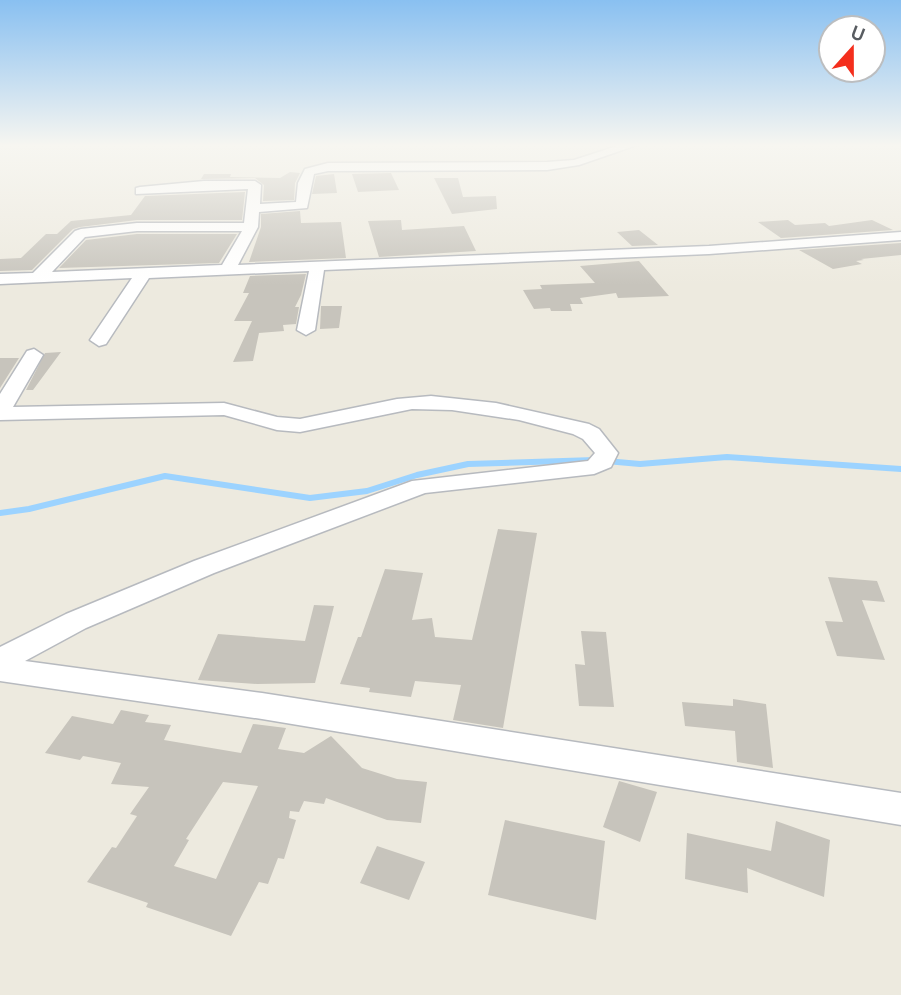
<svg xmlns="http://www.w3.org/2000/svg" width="901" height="995" viewBox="0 0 901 995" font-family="Overpass,sans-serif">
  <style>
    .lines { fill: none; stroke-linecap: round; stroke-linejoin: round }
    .stream { stroke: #9cd3ff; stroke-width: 6 }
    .building { fill: #c7c4bc; fill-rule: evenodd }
    .street-casing { stroke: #b7babf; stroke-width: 3 }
    .street { fill: #fff; fill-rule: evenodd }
  </style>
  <rect width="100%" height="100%" fill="#edeadf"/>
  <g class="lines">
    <!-- stream -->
    <path class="stream" d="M 606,461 L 640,464 L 727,457 L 901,469
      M 0,513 L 29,509 L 165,476 L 310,498 L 367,491 L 417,475 L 468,464 L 595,460"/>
  </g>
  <!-- building -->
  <path class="building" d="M 290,172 L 300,173 L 295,183 L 294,200 L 263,201 L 264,185 L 255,178 L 201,179 L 204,174 L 231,174 L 230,177 L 280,178 Z
    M 391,173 L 399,190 L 358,192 L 352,174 Z
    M 334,174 L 337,193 L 312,194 L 316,176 Z
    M 434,178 L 458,178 L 463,197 L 496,196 L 497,209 L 452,214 Z
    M 245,192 L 242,220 L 137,220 L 80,227 L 73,229 L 32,270 L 0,271 L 0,259 L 21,258 L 46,234 L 57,234 L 71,221 L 131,215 L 145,196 Z
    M 300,211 L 301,223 L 341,222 L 346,258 L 249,262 L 261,227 L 261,214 Z
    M 401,220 L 402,230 L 464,226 L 476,251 L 379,257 L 368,221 Z
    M 788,220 L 795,225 L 825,223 L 829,226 L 872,220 L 893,230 L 781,238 L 758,222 Z
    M 639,230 L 658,245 L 632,246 L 617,232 Z
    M 137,234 L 237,234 L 219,263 L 59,268 L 86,240 Z
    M 901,243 L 901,255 L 861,259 L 864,260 L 856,261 L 862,264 L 833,269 L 799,250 Z
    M 639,261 L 669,296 L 618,298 L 616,293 L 580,298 L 583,304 L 570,304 L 572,311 L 551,311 L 550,308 L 534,309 L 523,290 L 542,289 L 540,285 L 595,283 L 580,266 Z
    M 306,274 L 301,295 L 295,307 L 299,307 L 296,324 L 283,325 L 284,331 L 259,333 L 253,361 L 233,362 L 252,321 L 234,321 L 249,293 L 243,293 L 250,276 Z
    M 321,306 L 342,306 L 339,328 L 320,329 Z
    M 61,352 L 33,390 L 26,390 L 45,353 Z
    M 0,358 L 19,358 L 0,388 Z
    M 498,529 L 537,533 L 503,728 L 453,720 L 461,685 L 415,681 L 411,697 L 369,692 L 370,688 L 340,684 L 358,637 L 361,637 L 385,569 L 423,573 L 412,620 L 432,618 L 435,637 L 472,640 Z
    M 828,577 L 877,581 L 885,602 L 862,600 L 885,660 L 837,656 L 825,621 L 843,622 Z
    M 314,605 L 334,606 L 315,683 L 257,684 L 198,680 L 218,634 L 305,641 Z
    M 581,631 L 606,632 L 614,707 L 579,706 L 575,664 L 585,665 Z
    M 733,699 L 766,704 L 773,768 L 737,762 L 735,731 L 685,726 L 682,702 L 733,706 Z
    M 121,710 L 149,715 L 145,722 L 171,725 L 164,740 L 241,753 L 253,724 L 286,728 L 278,749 L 304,753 L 331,736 L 362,768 L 397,779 L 427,782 L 421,823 L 387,820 L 326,798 L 324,804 L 304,801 L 299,812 L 290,811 L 289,818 L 296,820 L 284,859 L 278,858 L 268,884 L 259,882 L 231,936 L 146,907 L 148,903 L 87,882 L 112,847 L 116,848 L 137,816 L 130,814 L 149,787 L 111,784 L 121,763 L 83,756 L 80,760 L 45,753 L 72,716 L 113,724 ZM 223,782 L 258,786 L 216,879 L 174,866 L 189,840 L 186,839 Z
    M 619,781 L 657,792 L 640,842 L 603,827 Z
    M 505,820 L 605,841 L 596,920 L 488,895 Z
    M 776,821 L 830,840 L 824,897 L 747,868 L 748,893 L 685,879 L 687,833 L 771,851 Z
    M 377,846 L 425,862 L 409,900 L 360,883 Z"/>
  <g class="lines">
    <defs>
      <path id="street" d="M 620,145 L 637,145 L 579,165 L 547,170 L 328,171 L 314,174 L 307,208 L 259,212 L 258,227 L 238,265 L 709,246 L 901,232 L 901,240 L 709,254 L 324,270 L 315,330 L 306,335 L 297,330 L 309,271 L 149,278 L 106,344 L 99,346 L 90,340 L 132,278 L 0,284 L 0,274 L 33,273 L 75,231 L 81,229 L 137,223 L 244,223 L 248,189 L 136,194 L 136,188 L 140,187 L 204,181 L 255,181 L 261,185 L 260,204 L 296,202 L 298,183 L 305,169 L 328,163 L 547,162 L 574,160 ZM 137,231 L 242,231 L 222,265 L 52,272 L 85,237 Z
        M 34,349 L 43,355 L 13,407 L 224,403 L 277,417 L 300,419 L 397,399 L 431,396 L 496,403 L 589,424 L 599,429 L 618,453 L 611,467 L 594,474 L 425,493 L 214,573 L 86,628 L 25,661 L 262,693 L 901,793 L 901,825 L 262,719 L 0,681 L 0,647 L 66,614 L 194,561 L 412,481 L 588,461 L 595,453 L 583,439 L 573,434 L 519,420 L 452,410 L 412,409 L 300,432 L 277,430 L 224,415 L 0,420 L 0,394 L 27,351 Z"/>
    </defs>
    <!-- street casing -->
    <use href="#street" class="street-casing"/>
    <!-- street -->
    <use href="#street" class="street"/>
  </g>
  <!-- sky -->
  <linearGradient id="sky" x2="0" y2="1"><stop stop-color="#89c0f1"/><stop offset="0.51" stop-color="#f7f6f1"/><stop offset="1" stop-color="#f7f6f1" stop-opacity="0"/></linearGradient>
  <rect width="901" height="285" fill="url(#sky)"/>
  <!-- north arrow -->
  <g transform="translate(852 49) rotate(21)"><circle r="33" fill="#ffffff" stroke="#bcbec0" stroke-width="2"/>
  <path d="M0-5L12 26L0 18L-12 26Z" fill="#f42f1d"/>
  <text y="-10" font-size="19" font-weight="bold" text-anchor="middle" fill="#585c61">U</text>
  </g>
</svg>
